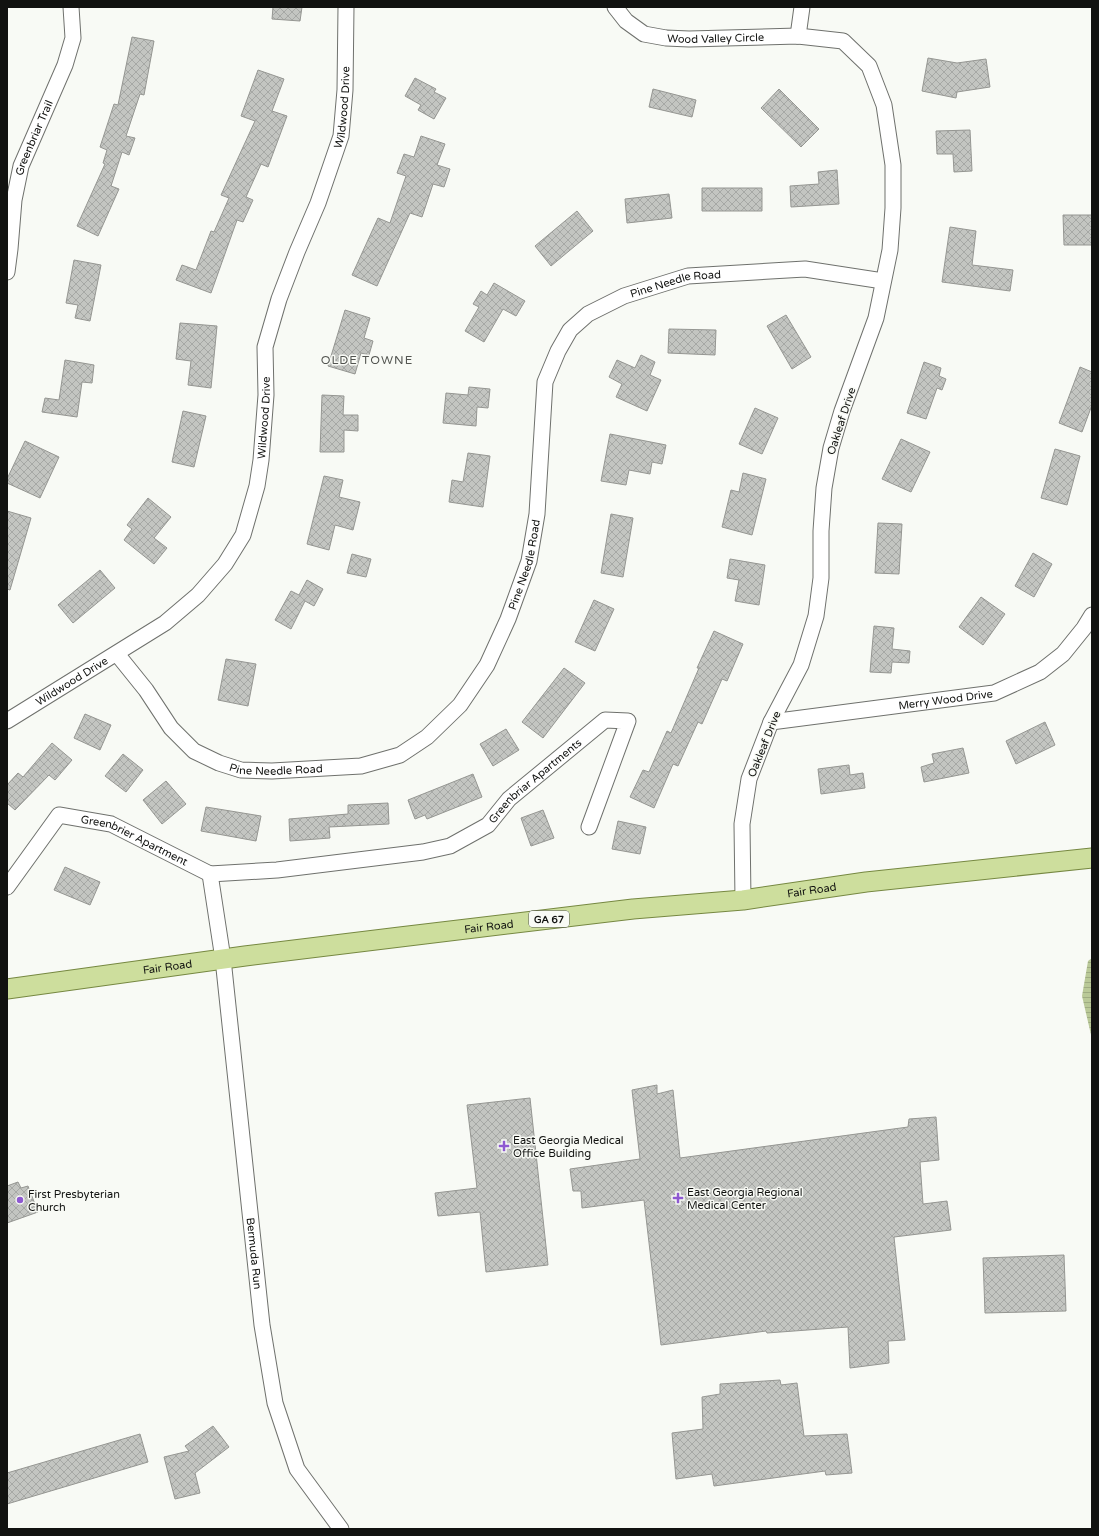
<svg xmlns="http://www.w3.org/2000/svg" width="1099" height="1536" viewBox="0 0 1099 1536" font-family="'Varela Round',sans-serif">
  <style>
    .water { fill: url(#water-rules) }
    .building { fill: url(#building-cross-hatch); stroke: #959692 }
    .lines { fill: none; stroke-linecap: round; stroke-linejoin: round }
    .minor-casing { stroke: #6f716d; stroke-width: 17 }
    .major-casing { stroke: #768841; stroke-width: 21 }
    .minor { stroke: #fff; stroke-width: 15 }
    .major { stroke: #cdde9d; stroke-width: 19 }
    .poi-dot { fill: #8e59d1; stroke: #f8faf5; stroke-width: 1.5 }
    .labels { text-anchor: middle; stroke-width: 3; stroke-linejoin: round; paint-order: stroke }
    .shield { fill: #f8faf5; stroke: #565855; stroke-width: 1 }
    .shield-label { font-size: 10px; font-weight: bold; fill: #111210 }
    .street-label { font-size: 11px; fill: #111210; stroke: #f8faf5 }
    .poi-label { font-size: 11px; fill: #111210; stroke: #f8faf5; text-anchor: start }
    .neighbourhood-label { font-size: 12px; letter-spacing: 1px; fill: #525450; stroke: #f8faf5 }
  </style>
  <defs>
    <pattern id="water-rules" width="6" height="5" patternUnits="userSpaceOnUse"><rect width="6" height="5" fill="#bac998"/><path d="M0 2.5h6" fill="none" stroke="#9fac82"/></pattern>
    <pattern id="building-cross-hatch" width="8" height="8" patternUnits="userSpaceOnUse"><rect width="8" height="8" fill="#c3c5c1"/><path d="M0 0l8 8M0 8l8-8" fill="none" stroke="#a6a8a5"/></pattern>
  </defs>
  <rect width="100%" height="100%" fill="#f8faf5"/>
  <!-- water -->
  <path class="water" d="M 1092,958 L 1092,1039 L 1082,996 L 1088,961 Z"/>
  <!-- building -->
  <path class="building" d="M 273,7 L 302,7 L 300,21 L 272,19 Z
    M 132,37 L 154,41 L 144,95 L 140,94 L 126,136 L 135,138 L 129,155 L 122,152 L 111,186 L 119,189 L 98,236 L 77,226 L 105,164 L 103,163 L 107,150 L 100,147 L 114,104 L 118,105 Z
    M 928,58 L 957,63 L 986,59 L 990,87 L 957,92 L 956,98 L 922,91 Z
    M 258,70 L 284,79 L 272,111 L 287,116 L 268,167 L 261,164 L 246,197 L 253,200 L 243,222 L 237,220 L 211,293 L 176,280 L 182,265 L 196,270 L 211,231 L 214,232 L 229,198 L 221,195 L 255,121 L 241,116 Z
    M 415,78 L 436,89 L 434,92 L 446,98 L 434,119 L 418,110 L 421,105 L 405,96 Z
    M 653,89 L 696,100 L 692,117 L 649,107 Z
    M 779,89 L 819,129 L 801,147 L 761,108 Z
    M 970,130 L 972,171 L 954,172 L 953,154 L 937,154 L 936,131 Z
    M 421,136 L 445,144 L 437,165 L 450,169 L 444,187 L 433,184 L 422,217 L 410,213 L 377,286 L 352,275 L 378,218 L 390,223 L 406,176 L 397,173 L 404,154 L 414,157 Z
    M 837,170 L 839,204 L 791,207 L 790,186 L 819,184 L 818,172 Z
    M 702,188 L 762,188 L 762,211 L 702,211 Z
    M 669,194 L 672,218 L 627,223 L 625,199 Z
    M 577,211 L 593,231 L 551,266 L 535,246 Z
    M 1063,215 L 1092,215 L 1092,245 L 1064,245 Z
    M 950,227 L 976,231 L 972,265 L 1013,270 L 1010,291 L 942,282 Z
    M 74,260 L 101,265 L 90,321 L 75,318 L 78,305 L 66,303 Z
    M 494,283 L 525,301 L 516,316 L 503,309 L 484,342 L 465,331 L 479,307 L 473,304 L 481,291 L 487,295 Z
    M 345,310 L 370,318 L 364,338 L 373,341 L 369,355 L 361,353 L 355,374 L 328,366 Z
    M 786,315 L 811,357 L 792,369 L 767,326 Z
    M 180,323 L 217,326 L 211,388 L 188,385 L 191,361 L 176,359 Z
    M 669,329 L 716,330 L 715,355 L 668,353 Z
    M 641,355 L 655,362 L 650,375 L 661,380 L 647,411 L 616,397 L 622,384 L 609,377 L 617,360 L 635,368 Z
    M 65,360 L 94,365 L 92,383 L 82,382 L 77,417 L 42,412 L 45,398 L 59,400 Z
    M 924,362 L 941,368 L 939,376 L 946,379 L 942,390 L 937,388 L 926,419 L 907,413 Z
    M 1080,367 L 1092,372 L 1092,405 L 1082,432 L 1059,423 Z
    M 469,387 L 490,389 L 488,408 L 477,407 L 476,426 L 443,423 L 446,393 L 468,395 Z
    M 322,395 L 344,396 L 343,415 L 358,415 L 358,431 L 344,430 L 344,452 L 320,452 Z
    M 755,408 L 778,418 L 762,454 L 739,444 Z
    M 183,411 L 206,416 L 194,467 L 172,462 Z
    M 610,434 L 666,445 L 662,464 L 652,462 L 650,474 L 629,470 L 626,485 L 601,481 Z
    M 901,439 L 930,452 L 911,492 L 882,479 Z
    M 25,441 L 59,457 L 40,498 L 7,483 L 7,479 Z
    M 1055,449 L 1080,456 L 1067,505 L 1041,498 Z
    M 468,453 L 490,456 L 483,507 L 449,502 L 452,480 L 463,482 Z
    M 743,473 L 766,479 L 752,535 L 722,527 L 731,490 L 739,492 Z
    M 324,476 L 343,480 L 339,497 L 360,502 L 353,530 L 335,525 L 329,550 L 307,544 Z
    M 148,498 L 171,517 L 154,538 L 167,548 L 154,564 L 124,540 L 132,529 L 127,525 Z
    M 7,511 L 31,518 L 10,590 L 7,589 Z
    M 611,514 L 633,518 L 623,577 L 601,573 Z
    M 878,523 L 902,524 L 899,574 L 875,573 Z
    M 1033,553 L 1052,564 L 1034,597 L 1015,586 Z
    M 352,554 L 371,559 L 366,577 L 347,573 Z
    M 730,559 L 765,565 L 759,605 L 735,601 L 739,580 L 727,578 Z
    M 100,570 L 115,588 L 73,623 L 58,605 Z
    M 307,580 L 323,589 L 314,606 L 305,601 L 291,629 L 275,620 L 291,591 L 299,595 Z
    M 981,597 L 1005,614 L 983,645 L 959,627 Z
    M 594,600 L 614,609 L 595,651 L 575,642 Z
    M 874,626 L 894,628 L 892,649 L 910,651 L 909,663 L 892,662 L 891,673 L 870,672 Z
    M 714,631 L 743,644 L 727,681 L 722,679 L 702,724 L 698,722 L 678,766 L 673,764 L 654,808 L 630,797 L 643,770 L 649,772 L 667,731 L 671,733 L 699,668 L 697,668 Z
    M 226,659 L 256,664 L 248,706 L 218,700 Z
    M 564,668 L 585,683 L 543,738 L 522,722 Z
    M 85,714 L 111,725 L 100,750 L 74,738 Z
    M 1045,722 L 1055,745 L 1016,764 L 1006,741 Z
    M 506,729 L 519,750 L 493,766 L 480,744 Z
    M 52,743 L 72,760 L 55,780 L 49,775 L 15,810 L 7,803 L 7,785 L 18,773 L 23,777 Z
    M 963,748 L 969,773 L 924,782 L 921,767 L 934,763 L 932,754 Z
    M 123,754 L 143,770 L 126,792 L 105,776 Z
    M 849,765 L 850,775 L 863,773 L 865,788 L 821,794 L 818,769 Z
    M 473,774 L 482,797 L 427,819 L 425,815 L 415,819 L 408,800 Z
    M 166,781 L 186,804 L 162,824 L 143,800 Z
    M 388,803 L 389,824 L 329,827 L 330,838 L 290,841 L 289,819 L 348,814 L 348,805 Z
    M 206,807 L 261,816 L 256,841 L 201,831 Z
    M 543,810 L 554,838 L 531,846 L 521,818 Z
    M 618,821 L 646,827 L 640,854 L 612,849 Z
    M 65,867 L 100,882 L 90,905 L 54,890 Z
    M 657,1085 L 657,1094 L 673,1090 L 680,1158 L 908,1127 L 909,1119 L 936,1117 L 939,1160 L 920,1162 L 923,1204 L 947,1201 L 951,1230 L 894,1237 L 905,1340 L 888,1341 L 889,1363 L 850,1368 L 848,1327 L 767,1333 L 766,1331 L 661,1345 L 644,1200 L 582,1208 L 581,1191 L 573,1191 L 570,1169 L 640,1159 L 632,1090 Z
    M 530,1098 L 548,1265 L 486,1272 L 480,1212 L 438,1216 L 435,1193 L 477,1188 L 467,1105 Z
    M 18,1182 L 21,1188 L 28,1186 L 38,1212 L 7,1223 L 7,1186 Z
    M 1064,1255 L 1066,1311 L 985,1313 L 983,1258 Z
    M 780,1380 L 781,1385 L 797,1383 L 804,1436 L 847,1434 L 852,1473 L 826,1475 L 825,1471 L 714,1486 L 712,1474 L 676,1479 L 672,1433 L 703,1429 L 702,1397 L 720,1394 L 720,1384 Z
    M 213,1426 L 229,1447 L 195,1473 L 200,1493 L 175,1499 L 164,1457 L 189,1451 L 185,1446 Z
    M 140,1434 L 148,1462 L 7,1504 L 7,1473 Z"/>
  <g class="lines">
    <defs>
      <g id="minor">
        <path id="s1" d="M 615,7 L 626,21 L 644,34 L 666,38 L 689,39 L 798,36 L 843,41 L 869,66 L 884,105 L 893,165 L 893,208 L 890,250 L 876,318 L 842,411 L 831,448 L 824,488 L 821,531 L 821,578 L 816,616 L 801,665 L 771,722 L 749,779 L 742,824 L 743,900"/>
        <path d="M 798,36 L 802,7"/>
        <path id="s2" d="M 7,272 L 10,249 L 14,200 L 21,166 L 65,65 L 73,38 L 71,7"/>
        <path id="s3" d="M 117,654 L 146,690 L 171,728 L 194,751 L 219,763 L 241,770 L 272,771 L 361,766 L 400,755 L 427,737 L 460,705 L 487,665 L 508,619 L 529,561 L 537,514 L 545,382 L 558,351 L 570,330 L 588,314 L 624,296 L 688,276 L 805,269 L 883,281"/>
        <path id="s4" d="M 7,721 L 165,623 L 198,595 L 225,564 L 243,535 L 257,486 L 261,460 L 266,395 L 265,347 L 279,299 L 297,252 L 318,203 L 341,136 L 345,90 L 346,7"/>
        <path id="s5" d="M 771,722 L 994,693 L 1040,672 L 1063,654 L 1084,628 L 1092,615"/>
        <path id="s6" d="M 210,874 L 223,959 L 262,1325 L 275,1403 L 297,1469 L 341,1529"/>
        <path id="s7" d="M 210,874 L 277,870 L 423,852 L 450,846 L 488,825 L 509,799 L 605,720 L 628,721 L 589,827"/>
        <path id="s8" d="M 7,887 L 59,815 L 111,824 L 210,874"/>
      </g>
      <g id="major">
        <path id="s9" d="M 7,989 L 245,956 L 400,937 L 633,909 L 743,900 L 866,882 L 1092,858"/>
      </g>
    </defs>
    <!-- minor casing -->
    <use href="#minor" class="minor-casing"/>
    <!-- major casing -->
    <use href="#major" class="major-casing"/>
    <!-- minor -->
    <use href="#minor" class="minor"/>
    <!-- major -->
    <use href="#major" class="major"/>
  </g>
  <!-- markers -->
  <g class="poi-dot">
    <path d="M502 1140h4v4h4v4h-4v4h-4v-4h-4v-4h4z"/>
    <path d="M676 1192h4v4h4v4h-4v4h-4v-4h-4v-4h4z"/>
    <circle cx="20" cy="1200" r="4"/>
  </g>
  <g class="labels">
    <!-- shield labels -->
    <rect class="shield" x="529" y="911" width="40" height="16" rx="3"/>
    <g class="shield-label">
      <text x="549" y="923">GA 67</text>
    </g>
    <!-- street labels -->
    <g class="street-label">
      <text dy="4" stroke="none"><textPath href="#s1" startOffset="112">Wood Valley Circle</textPath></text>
      <text dy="4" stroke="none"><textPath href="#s4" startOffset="748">Wildwood Drive</textPath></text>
      <text dy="4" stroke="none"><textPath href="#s2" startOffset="138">Greenbriar Trail</textPath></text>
      <text dy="4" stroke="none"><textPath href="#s3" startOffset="930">Pine Needle Road</textPath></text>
      <text dy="4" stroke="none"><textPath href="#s4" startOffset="424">Wildwood Drive</textPath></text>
      <text transform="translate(841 421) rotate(-72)" y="4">Oakleaf Drive</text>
      <text dy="4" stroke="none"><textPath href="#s3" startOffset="570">Pine Needle Road</textPath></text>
      <text dy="4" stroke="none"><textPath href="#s4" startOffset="76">Wildwood Drive</textPath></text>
      <text dy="4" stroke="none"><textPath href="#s5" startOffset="176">Merry Wood Drive</textPath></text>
      <text transform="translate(764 744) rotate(-68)" y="4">Oakleaf Drive</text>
      <text dy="4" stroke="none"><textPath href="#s3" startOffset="210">Pine Needle Road</textPath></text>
      <text dy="4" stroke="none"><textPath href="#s7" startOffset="350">Greenbriar Apartments</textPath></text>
      <text dy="4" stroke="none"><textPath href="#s8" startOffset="169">Greenbrier Apartment</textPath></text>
      <text dy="4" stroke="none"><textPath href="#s9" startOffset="811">Fair Road</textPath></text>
      <text dy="4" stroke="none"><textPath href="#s9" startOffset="486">Fair Road</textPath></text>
      <text dy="4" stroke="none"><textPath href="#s9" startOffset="162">Fair Road</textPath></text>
      <text dy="4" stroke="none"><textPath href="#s6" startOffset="382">Bermuda Run</textPath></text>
    </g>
    <!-- poi labels -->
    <g class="poi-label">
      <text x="513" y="1144">East Georgia Medical<tspan x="513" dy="13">Office Building</tspan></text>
      <text x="687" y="1196">East Georgia Regional<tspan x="687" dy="13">Medical Center</tspan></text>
      <text x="28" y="1198">First Presbyterian<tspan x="28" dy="13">Church</tspan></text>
    </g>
    <!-- neighbourhood labels -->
    <g class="neighbourhood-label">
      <text x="367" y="364">OLDE TOWNE</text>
    </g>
  </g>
  <!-- border -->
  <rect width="1099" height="1536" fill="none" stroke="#111210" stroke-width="16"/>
</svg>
